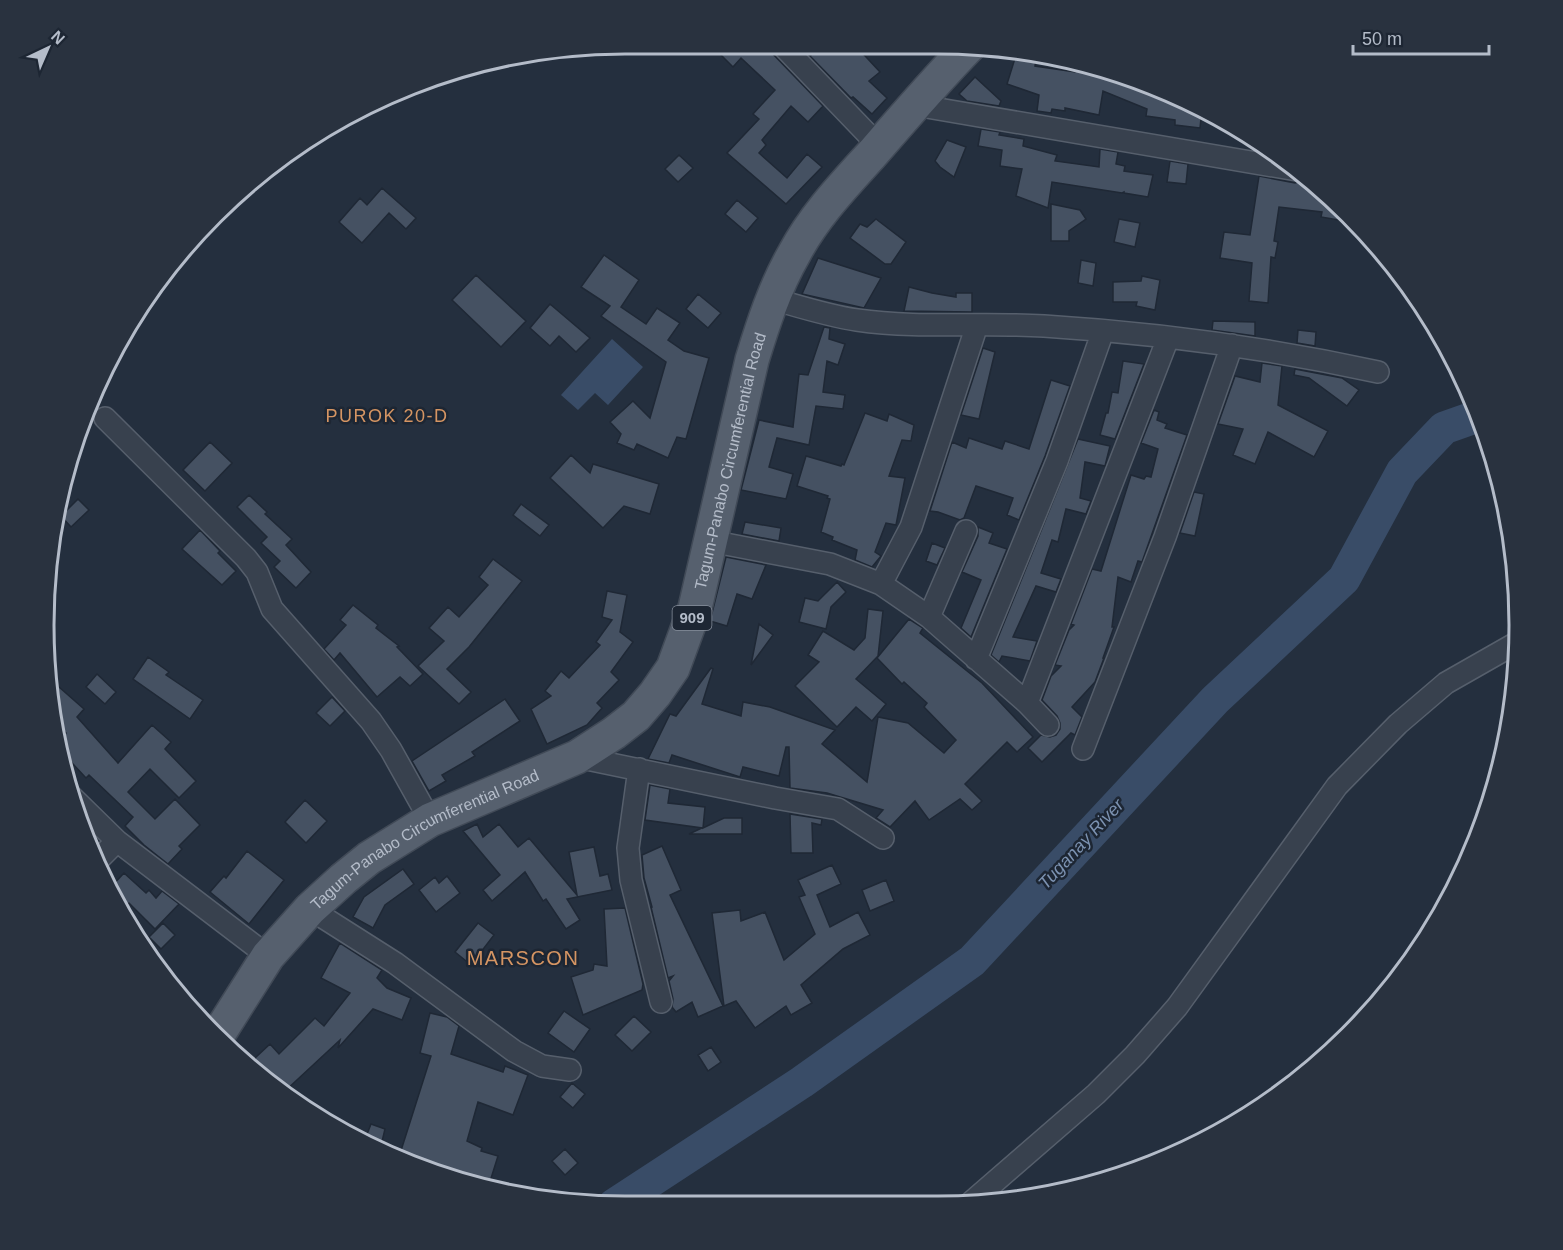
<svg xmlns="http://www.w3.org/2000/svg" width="1563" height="1250" viewBox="0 0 1563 1250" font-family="Helvetica,sans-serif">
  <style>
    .water { fill: #394c67 }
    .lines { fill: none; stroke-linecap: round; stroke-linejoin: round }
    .river { stroke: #394c67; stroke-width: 33 }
    .building { fill: #455162; stroke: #1f2835; stroke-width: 1.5 }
    .minor-casing { stroke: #565f6c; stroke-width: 24 }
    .primary-casing { stroke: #414a57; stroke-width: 36 }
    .minor { stroke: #38414e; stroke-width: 21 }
    .primary { stroke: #56606e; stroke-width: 33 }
    .labels { text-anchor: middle; stroke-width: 5; stroke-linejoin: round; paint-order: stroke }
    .shield { fill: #1d2633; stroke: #878f9c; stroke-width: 1.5 }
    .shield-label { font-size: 15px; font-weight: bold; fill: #b4bcc9 }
    .street-label { font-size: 16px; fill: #b4bcc9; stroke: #1d2633 }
    .neighbourhood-label { font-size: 18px; letter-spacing: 1.5px; fill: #d59563; stroke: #1d2633 }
    .water-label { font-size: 18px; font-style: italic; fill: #7c92b1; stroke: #1d2633 }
    .quarter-label { font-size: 20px; letter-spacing: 1.5px; fill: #d59563; stroke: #1d2633 }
    .rim { fill: none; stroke: #b4bcc9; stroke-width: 3 }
  </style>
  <rect width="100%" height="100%" fill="#242f3e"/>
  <!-- water -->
  <path class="water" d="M 612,339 L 643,367 L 608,405 L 595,393 L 578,410 L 561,395 Z"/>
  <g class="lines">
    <!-- river -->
    <path class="river" d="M 614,1205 L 802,1082 L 972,961 L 1215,700 L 1344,579 L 1402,472 L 1444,428 L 1478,416"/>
  </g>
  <!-- building -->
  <path class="building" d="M 726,44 L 769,44 L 772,53 L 823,106 L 808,122 L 791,106 L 762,140 L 766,145 L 759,153 L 787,178 L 807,154 L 822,167 L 786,204 L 727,153 L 759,119 L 753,114 L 775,90 L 741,58 L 733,67 L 720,54 L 728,46 Z
    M 822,44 L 854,44 L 880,72 L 869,81 L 887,98 L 872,114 L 853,97 L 851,98 L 810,56 Z
    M 1016,55 L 1036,59 L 1035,66 L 1075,72 L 1076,67 L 1108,73 L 1107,76 L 1153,95 L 1155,88 L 1202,109 L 1200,128 L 1175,125 L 1175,120 L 1146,116 L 1147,109 L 1103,91 L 1099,115 L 1065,108 L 1065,111 L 1052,109 L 1051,113 L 1037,111 L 1039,95 L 1007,84 Z
    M 975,77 L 1001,101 L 999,106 L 967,101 L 959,94 Z
    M 981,129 L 1000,132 L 999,135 L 1024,139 L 1023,146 L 1057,155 L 1055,161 L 1099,167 L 1100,149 L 1118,152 L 1116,164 L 1125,166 L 1124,171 L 1153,175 L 1148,197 L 1124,193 L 1124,192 L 1122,193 L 1052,182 L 1048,208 L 1016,196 L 1022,169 L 1000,166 L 1002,150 L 978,146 Z
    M 947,140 L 966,147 L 954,177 L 940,167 L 935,161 Z
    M 679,155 L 693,168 L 678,182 L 665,169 Z
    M 1170,161 L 1188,164 L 1186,184 L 1167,182 Z
    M 1259,176 L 1295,183 L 1304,180 L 1313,182 L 1356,223 L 1321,217 L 1322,212 L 1279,207 L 1274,241 L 1278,242 L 1275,258 L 1271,257 L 1268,303 L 1249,301 L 1252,263 L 1220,258 L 1224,232 L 1250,235 Z
    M 382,188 L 416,218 L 406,229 L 389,213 L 362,243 L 339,222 L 360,198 L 367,205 Z
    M 737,200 L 758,218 L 746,232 L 725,214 Z
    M 1051,204 L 1080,210 L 1086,219 L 1069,231 L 1069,241 L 1051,241 Z
    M 876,219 L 906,242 L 891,264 L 885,264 L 850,238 L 860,224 L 867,227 Z
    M 1119,219 L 1140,223 L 1135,247 L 1114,242 Z
    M 604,255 L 639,280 L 621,307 L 646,324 L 657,308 L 680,323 L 668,340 L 684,351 L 709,358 L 686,439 L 677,437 L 668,458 L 637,444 L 634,450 L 617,443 L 621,434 L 610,422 L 633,401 L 650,418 L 666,362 L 601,316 L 610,306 L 581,287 Z
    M 818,258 L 881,278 L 864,308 L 802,294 Z
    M 1081,260 L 1096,263 L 1093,286 L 1078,283 Z
    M 476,275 L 526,321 L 501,347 L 452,300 Z
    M 1142,276 L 1160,280 L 1155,310 L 1136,306 L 1137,302 L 1113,302 L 1113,282 L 1141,281 Z
    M 909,287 L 932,293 L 956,297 L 956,293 L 972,293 L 972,312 L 904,311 Z
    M 698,294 L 721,313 L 708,328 L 686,309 Z
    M 550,304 L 590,338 L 576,352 L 559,336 L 550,346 L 530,328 Z
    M 1213,321 L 1255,322 L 1255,336 L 1212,330 Z
    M 824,327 L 830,328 L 829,339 L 845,344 L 838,365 L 827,361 L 823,392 L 845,395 L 843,409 L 816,406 L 809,445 L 777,438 L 769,467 L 793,474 L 786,499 L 741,490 L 759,420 L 793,427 L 799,374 L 808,375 Z
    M 1298,330 L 1316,332 L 1315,346 L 1297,343 Z
    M 983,348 L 995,352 L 979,419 L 961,415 Z
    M 1123,361 L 1144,364 L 1115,439 L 1100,435 L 1106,413 L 1108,413 L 1112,392 L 1118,393 Z
    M 1262,363 L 1282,366 L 1278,405 L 1328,431 L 1314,457 L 1268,432 L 1255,464 L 1233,455 L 1243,429 L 1218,424 L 1235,376 L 1260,382 Z
    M 1295,369 L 1342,378 L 1359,390 L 1347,406 L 1309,378 L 1294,375 Z
    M 1051,380 L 1070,386 L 1045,456 L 1019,520 L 1007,515 L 1013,498 L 976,486 L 964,518 L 960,520 L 938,512 L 930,511 L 952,442 L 966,448 L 969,438 L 1002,449 L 1005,441 L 1029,449 Z
    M 1154,410 L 1159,412 L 1157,420 L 1167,424 L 1165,428 L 1187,435 L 1142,562 L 1138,561 L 1131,582 L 1118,577 L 1112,627 L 1114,627 L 1103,658 L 1104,658 L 1095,682 L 1072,707 L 1082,717 L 1075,735 L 1071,733 L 1042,762 L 1028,748 L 1041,735 L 1050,737 L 1056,735 L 1060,729 L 1060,723 L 1057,716 L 1042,700 L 1051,676 L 1061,666 L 1055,665 L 1069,630 L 1074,625 L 1071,624 L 1092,569 L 1101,571 L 1131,475 L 1144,479 L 1146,476 L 1151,477 L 1158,449 L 1141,443 Z
    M 865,413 L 887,421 L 889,414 L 914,425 L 911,441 L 902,440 L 889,476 L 905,478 L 896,525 L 886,523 L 875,552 L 881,556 L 872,567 L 855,560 L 857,550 L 832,540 L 833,537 L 821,532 L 830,499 L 827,498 L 828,496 L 797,486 L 806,456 L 841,466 L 842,464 L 844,465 Z
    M 1078,439 L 1110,446 L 1105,466 L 1085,462 L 1080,498 L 1091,501 L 1086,514 L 1066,509 L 1058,542 L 1052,540 L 1041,573 L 1061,579 L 1056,592 L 1036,586 L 1013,637 L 1037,641 L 1030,661 L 1002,656 L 999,662 L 991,655 Z
    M 210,442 L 232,463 L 205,491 L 183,470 Z
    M 571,455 L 590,473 L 593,464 L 659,484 L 650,514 L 624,506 L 603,528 L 550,478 Z
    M 1194,492 L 1204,494 L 1195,536 L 1180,533 Z
    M 249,495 L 267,512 L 265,514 L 292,539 L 286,545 L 311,572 L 296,588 L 274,567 L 280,561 L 261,543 L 267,537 L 237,507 Z
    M 78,499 L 89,510 L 71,527 L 61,516 Z
    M 521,504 L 549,525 L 540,536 L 513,515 Z
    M 745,522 L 781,528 L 779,541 L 742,534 Z
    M 978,527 L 993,533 L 989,543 L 1007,549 L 971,637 L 961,628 L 981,580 L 962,572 L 978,536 Z
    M 200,530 L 220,551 L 218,553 L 236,571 L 222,585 L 182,549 Z
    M 932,543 L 945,548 L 937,565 L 926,561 Z
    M 726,557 L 766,565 L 752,599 L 737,594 L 727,626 L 710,621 Z
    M 493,559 L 522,581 L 469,647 L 447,669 L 471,692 L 459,704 L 418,666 L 444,641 L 429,628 L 448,607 L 459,617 L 488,585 L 479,577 Z
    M 837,582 L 846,592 L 831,607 L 826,629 L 799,622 L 805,598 L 818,601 Z
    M 607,591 L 627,595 L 620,632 L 633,642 L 611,672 L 619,680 L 597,703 L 602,708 L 587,725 L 547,744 L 531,709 L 551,696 L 545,691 L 561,671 L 569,678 L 600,645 L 596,642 L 612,620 L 602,617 Z
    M 353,605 L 378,625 L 376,628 L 399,646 L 397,647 L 423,674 L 410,686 L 400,677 L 377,697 L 340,653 L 334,660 L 324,649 L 346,625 L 340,620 Z
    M 868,609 L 883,611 L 878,656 L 856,679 L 886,704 L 872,721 L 856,707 L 837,727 L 795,686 L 819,662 L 808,655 L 823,631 L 854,650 L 865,638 Z
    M 909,619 L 923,628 L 920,633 L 982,683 L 1033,737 L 1017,752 L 1007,742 L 965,784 L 982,801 L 972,810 L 960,799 L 929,820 L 915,801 L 890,827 L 876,818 L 883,810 L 827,793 L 790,788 L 789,747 L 786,747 L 779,776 L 743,767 L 740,777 L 672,755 L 669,763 L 648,759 L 670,714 L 676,716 L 711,668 L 713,669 L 702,704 L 741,716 L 743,702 L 770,707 L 835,730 L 822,744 L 867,782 L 878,717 L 908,723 L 944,753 L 956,740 L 924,707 L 927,703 L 904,682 L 902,684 L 877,658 Z
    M 759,624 L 773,635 L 751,665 Z
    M 148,657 L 169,672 L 166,675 L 203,700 L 190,719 L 133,679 Z
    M 97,674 L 116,692 L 105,704 L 86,687 Z
    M 51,680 L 84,709 L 77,717 L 118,763 L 152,725 L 171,742 L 165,749 L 196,781 L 179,798 L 150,769 L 128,792 L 155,819 L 175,799 L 200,825 L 179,846 L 182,849 L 168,864 L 144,845 L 125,826 L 133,817 L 89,775 L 86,778 L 60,750 L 59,740 L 66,733 L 57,725 Z
    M 332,697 L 345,711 L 330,726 L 316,713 Z
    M 505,699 L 520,721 L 472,752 L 475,756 L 442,775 L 446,781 L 429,791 L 412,761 Z
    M 650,785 L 670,789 L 668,803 L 705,807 L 703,828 L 724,818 L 742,818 L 742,834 L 689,834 L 702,828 L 645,820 Z
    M 305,800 L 327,821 L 306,843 L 285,822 Z
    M 790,814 L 822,819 L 821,825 L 812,823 L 813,853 L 791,853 Z
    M 477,824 L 483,837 L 499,824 L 518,847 L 529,838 L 577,895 L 569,852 L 594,847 L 600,876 L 608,874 L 612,890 L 567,899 L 580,920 L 566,929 L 546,899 L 543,901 L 525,872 L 492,901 L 483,890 L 500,875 L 463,831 Z
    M 662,846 L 681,890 L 670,895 L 723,1006 L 698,1017 L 692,1002 L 676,1012 L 672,1007 L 673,999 L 669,981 L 673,976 L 668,978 L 651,907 L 652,907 L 644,878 L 642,855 Z
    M 247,851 L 284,880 L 249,924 L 210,892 L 224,876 L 226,878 Z
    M 832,865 L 841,884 L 817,895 L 830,927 L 858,912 L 870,935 L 843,949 L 801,985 L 812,1003 L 791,1015 L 786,1006 L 755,1028 L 736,1001 L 724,1006 L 712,913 L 740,910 L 741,921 L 765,912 L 784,960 L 815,934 L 799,897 L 805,895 L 798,880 Z
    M 403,869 L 414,884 L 385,905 L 373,928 L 353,917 L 364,897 Z
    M 124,873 L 146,893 L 149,890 L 156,898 L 162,891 L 179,904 L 155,929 L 129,903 L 120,913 L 110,888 Z
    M 447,876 L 460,893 L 436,912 L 419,890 L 435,877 L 439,883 Z
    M 886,880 L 894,901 L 870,911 L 862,890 Z
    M 625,908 L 643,984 L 642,990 L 583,1015 L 571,977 L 593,970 L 594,964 L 607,966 L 604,909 Z
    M 163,923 L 175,935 L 161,949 L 149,937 Z
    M 478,923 L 494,935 L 471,965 L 455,952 Z
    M 340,943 L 382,970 L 377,978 L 387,988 L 411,998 L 402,1020 L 373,1009 L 338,1048 L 340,1040 L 284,1092 L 254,1059 L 270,1044 L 279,1054 L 315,1018 L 324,1026 L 350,993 L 321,978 Z
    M 564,1011 L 590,1029 L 574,1052 L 548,1033 Z
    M 430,1013 L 447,1017 L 459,1026 L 451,1054 L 503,1072 L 505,1066 L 528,1075 L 513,1115 L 478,1102 L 467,1141 L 482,1148 L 481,1151 L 498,1156 L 488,1188 L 445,1175 L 447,1170 L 398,1160 L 431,1056 L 420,1053 Z
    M 634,1016 L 651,1032 L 632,1051 L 615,1035 Z
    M 711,1047 L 721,1062 L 708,1071 L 698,1055 Z
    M 572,1083 L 585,1094 L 573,1108 L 560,1097 Z
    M 371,1124 L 385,1129 L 380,1150 L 364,1142 Z
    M 565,1149 L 578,1163 L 565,1175 L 552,1161 Z"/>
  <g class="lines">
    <defs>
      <path id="minor" d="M 781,44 L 879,146
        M 915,105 L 1297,170
        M 773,299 C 801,307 829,316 857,320 C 919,329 982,322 1044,326 C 1156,333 1268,348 1378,372
        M 105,418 L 246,558 L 257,572 L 272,609 L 371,721 L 391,750 L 430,820
        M 710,541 L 830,564 L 881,584 L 929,617 L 1027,703 L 1048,725
        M 881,584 L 911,527 L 977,325
        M 929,617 L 966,531
        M 976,659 L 1057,461 L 1103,331
        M 1027,703 L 1168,338
        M 1083,749 L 1165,537 L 1232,345
        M 577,757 L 775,798 L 838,809 L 883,838
        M 639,769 L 628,848 L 631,880 L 661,1002
        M 72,797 L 117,841 L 268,956
        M 98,860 L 117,841
        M 310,909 L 395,963 L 514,1051 L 542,1066 L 570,1070
        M 968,1205 L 1096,1094 L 1135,1055 L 1177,1007 L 1337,786 L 1398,724 L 1446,683 L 1518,642"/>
      <g id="primary">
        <path id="s1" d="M 218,1035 L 268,956 L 310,909 L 343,879 L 369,858 L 430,820 L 577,757 L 614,733 L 636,716 L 655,694 L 673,668 L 695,608 L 752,360 C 763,324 775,287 794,254 C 814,216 844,185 872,154 C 904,117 936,80 970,45"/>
      </g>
    </defs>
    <!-- minor casing -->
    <use href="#minor" class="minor-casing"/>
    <!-- primary casing -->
    <use href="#primary" class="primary-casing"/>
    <!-- minor -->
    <use href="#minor" class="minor"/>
    <!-- primary -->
    <use href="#primary" class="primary"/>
  </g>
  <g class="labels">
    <!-- shield labels -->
    <rect class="shield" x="672.5" y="606" width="39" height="24" rx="4.5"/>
    <g class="shield-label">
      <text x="692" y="623">909</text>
    </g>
    <!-- street labels -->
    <g class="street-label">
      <text dy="6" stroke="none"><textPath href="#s1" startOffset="814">Tagum-Panabo Circumferential Road</textPath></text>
      <text dy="6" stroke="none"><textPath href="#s1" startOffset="292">Tagum-Panabo Circumferential Road</textPath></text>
    </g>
    <!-- neighbourhood labels -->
    <g class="neighbourhood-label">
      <text x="387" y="422">PUROK 20-D</text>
    </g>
    <!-- water labels -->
    <g class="water-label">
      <text transform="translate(1081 844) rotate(-47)" y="6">Tuganay River</text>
    </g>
    <!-- quarter labels -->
    <g class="quarter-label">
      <text x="523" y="965">MARSCON</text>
    </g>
  </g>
  <!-- crop -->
  <path d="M0 0H1563V1250H0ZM625 54H938A571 571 0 0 1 1509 625V625A571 571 0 0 1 938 1196H625A571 571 0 0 1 54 625V625A571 571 0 0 1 625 54Z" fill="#29323f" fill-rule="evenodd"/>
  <path class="rim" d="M625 54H938A571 571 0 0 1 1509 625V625A571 571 0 0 1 938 1196H625A571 571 0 0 1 54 625V625A571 571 0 0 1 625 54Z"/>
  <!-- north arrow -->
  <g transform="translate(48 48) rotate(44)" stroke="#1d2633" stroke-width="4.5" paint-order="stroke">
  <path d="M0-4.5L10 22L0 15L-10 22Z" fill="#b4bcc9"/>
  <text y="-9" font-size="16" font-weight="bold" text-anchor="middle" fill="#b4bcc9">N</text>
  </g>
  <!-- scale -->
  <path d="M1353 45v9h136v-9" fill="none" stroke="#b4bcc9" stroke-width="3"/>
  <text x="1362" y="45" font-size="18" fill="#b4bcc9" stroke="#1d2633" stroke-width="4.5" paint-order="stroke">50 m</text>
</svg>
